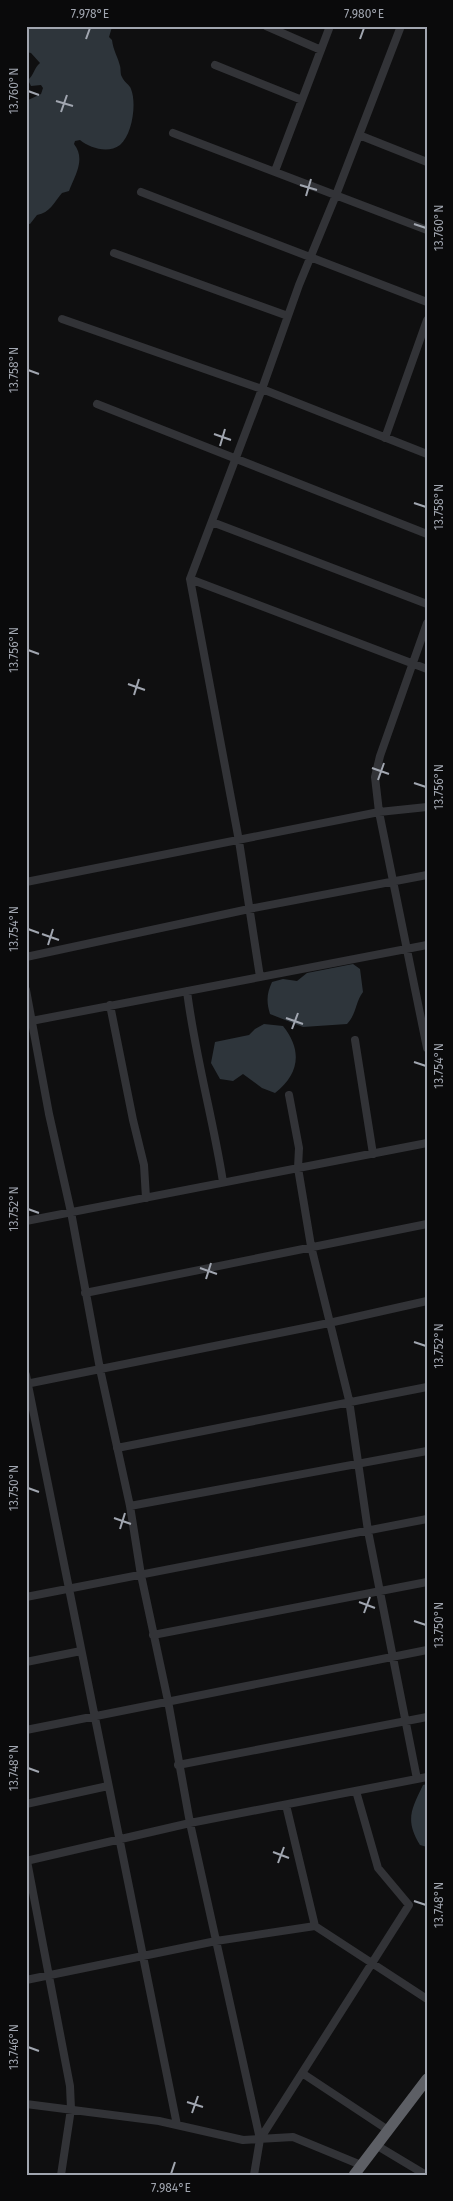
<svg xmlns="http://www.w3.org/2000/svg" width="453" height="2201" viewBox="0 0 453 2201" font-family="'Fira Sans',sans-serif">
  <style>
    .water { fill: #2e353b }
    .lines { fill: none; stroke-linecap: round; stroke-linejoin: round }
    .minor { stroke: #323337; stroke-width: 8 }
    .highway { stroke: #5d5f65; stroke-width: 11 }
    .ticks { fill: none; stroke: #a1a6b0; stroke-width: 2 }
    .neatline { fill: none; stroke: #a1a6b0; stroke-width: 2 }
    .ticks-label { font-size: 12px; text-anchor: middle; fill: #a1a6b0 }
  </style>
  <rect width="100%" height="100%" fill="#0f0f10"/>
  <!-- water -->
  <path class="water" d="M 26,26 L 115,26 L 112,27 L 109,37 L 112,40 C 113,50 118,57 120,66 C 121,69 120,74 122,77 C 124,82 130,85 131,89 C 137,104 132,135 120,145 C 108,154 90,148 80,140 L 75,141 L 74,144 C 86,159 75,175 69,191 L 62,193 C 54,202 50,213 37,215 L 30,224 L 26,223 L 26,101 L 41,94 L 43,88 L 41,85 L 31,86 L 28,80 C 34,75 34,68 40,63 L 31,53 L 26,52 Z
    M 353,964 L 360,969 L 363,992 C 355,1003 357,1013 347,1024 L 303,1027 L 270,1014 C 266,1001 267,993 272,982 L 283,979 L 297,981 L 307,973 Z
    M 264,1024 L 283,1026 C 303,1051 299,1074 275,1093 L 262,1088 L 243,1074 L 233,1081 L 220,1079 L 211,1063 L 215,1042 L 249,1035 L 255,1029 Z
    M 427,1784 L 427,1847 L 420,1845 C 405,1820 411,1810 423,1785 Z"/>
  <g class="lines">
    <!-- minor -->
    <path class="minor" d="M 266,26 L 321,50
      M 215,65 L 302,100
      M 173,133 L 427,230
      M 359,135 L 427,162
      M 275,171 L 330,26
      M 141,192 L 427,302
      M 114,253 L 288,316
      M 62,319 L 262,389 L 427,454
      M 97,404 L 427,534
      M 385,438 L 427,320
      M 212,522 L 427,604
      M 190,579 L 427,669
      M 427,623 L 380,756 L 375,777 L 379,812 L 427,1048
      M 26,882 L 379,812 L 427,807
      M 26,957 L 249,909 L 427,875
      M 260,977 L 239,841 L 190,579 L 262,389 L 299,285 L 336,195 L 401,26
      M 26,990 L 49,1114 L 71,1212 L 100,1369 L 130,1506 L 141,1575 L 168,1701 L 190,1823 L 260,2139 L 254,2175
      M 187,991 C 195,1056 213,1118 223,1182
      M 110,1005 L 133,1120 L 144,1165 L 146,1198
      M 26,1022 L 427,945
      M 355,1040 L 373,1154
      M 289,1095 L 299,1148 L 298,1168 L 311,1246 L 349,1400 L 368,1531 L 417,1779
      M 26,1221 L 427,1143
      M 85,1293 L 427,1224
      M 26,1375 L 177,2125
      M 26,1384 L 329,1323 L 427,1301
      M 117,1448 L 427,1387
      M 130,1506 L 427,1451
      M 26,1597 L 427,1519
      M 153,1635 L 427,1582
      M 26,1662 L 81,1651
      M 26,1730 L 427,1650
      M 178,1765 L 427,1717
      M 26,1804 L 108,1786
      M 286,1805 L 315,1926
      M 26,1861 L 190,1823 L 427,1777
      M 27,1861 L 70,2086 L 71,2109 L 61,2175
      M 26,1980 L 216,1941 L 315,1926 L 427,1999
      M 302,2073 L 388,2130
      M 26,2104 L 159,2121 L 243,2140 L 293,2137 L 361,2165
      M 260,2139 L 409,1905 L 378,1868 L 356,1791
      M 376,2145 L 426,2175"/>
    <!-- highway -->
    <path class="highway" d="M 354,2175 L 427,2079"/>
  </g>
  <!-- ticks -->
  <path class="ticks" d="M 86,39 L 90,28M 360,39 L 364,28M 28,91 L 39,95M 56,101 L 73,106M 61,112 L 67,95M 300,185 L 317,190M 306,196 L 311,179M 414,224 L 426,228M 28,370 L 39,374M 214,434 L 231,440M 220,446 L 225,429M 414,503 L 426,507M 28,650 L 39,654M 128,684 L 145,690M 134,695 L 139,679M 372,768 L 389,774M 378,780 L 384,763M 414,783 L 426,787M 28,929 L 39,933M 42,934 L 59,940M 48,945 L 53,929M 286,1018 L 303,1024M 292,1029 L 298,1013M 414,1062 L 426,1066M 28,1209 L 39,1213M 200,1268 L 217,1274M 206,1279 L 211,1263M 414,1342 L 426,1346M 28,1488 L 39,1492M 114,1518 L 131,1524M 120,1529 L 125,1513M 359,1602 L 375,1608M 364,1613 L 370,1597M 414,1621 L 426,1625M 28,1768 L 39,1772M 273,1852 L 289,1858M 278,1863 L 284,1847M 414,1901 L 426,1905M 28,2047 L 39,2051M 187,2102 L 203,2107M 192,2113 L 198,2096M 171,2174 L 175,2162"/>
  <!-- border -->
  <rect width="453" height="2201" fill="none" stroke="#0a0a0b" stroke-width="55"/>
  <rect x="28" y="28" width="398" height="2146" class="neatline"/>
  <g class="ticks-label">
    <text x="90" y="18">7.978°E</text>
    <text x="364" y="18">7.980°E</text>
    <text transform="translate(14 91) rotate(-90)" y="4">13.760°N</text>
    <text transform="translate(439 228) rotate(-90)" y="4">13.760°N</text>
    <text transform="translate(14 370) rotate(-90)" y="4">13.758°N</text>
    <text transform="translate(439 507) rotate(-90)" y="4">13.758°N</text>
    <text transform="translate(14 650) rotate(-90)" y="4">13.756°N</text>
    <text transform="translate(439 787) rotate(-90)" y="4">13.756°N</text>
    <text transform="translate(14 929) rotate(-90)" y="4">13.754°N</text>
    <text transform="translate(439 1066) rotate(-90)" y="4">13.754°N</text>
    <text transform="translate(14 1209) rotate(-90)" y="4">13.752°N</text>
    <text transform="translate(439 1346) rotate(-90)" y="4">13.752°N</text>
    <text transform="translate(14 1488) rotate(-90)" y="4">13.750°N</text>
    <text transform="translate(439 1625) rotate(-90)" y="4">13.750°N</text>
    <text transform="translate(14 1768) rotate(-90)" y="4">13.748°N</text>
    <text transform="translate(439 1905) rotate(-90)" y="4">13.748°N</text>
    <text transform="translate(14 2047) rotate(-90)" y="4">13.746°N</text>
    <text x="171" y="2192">7.984°E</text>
  </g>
</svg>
